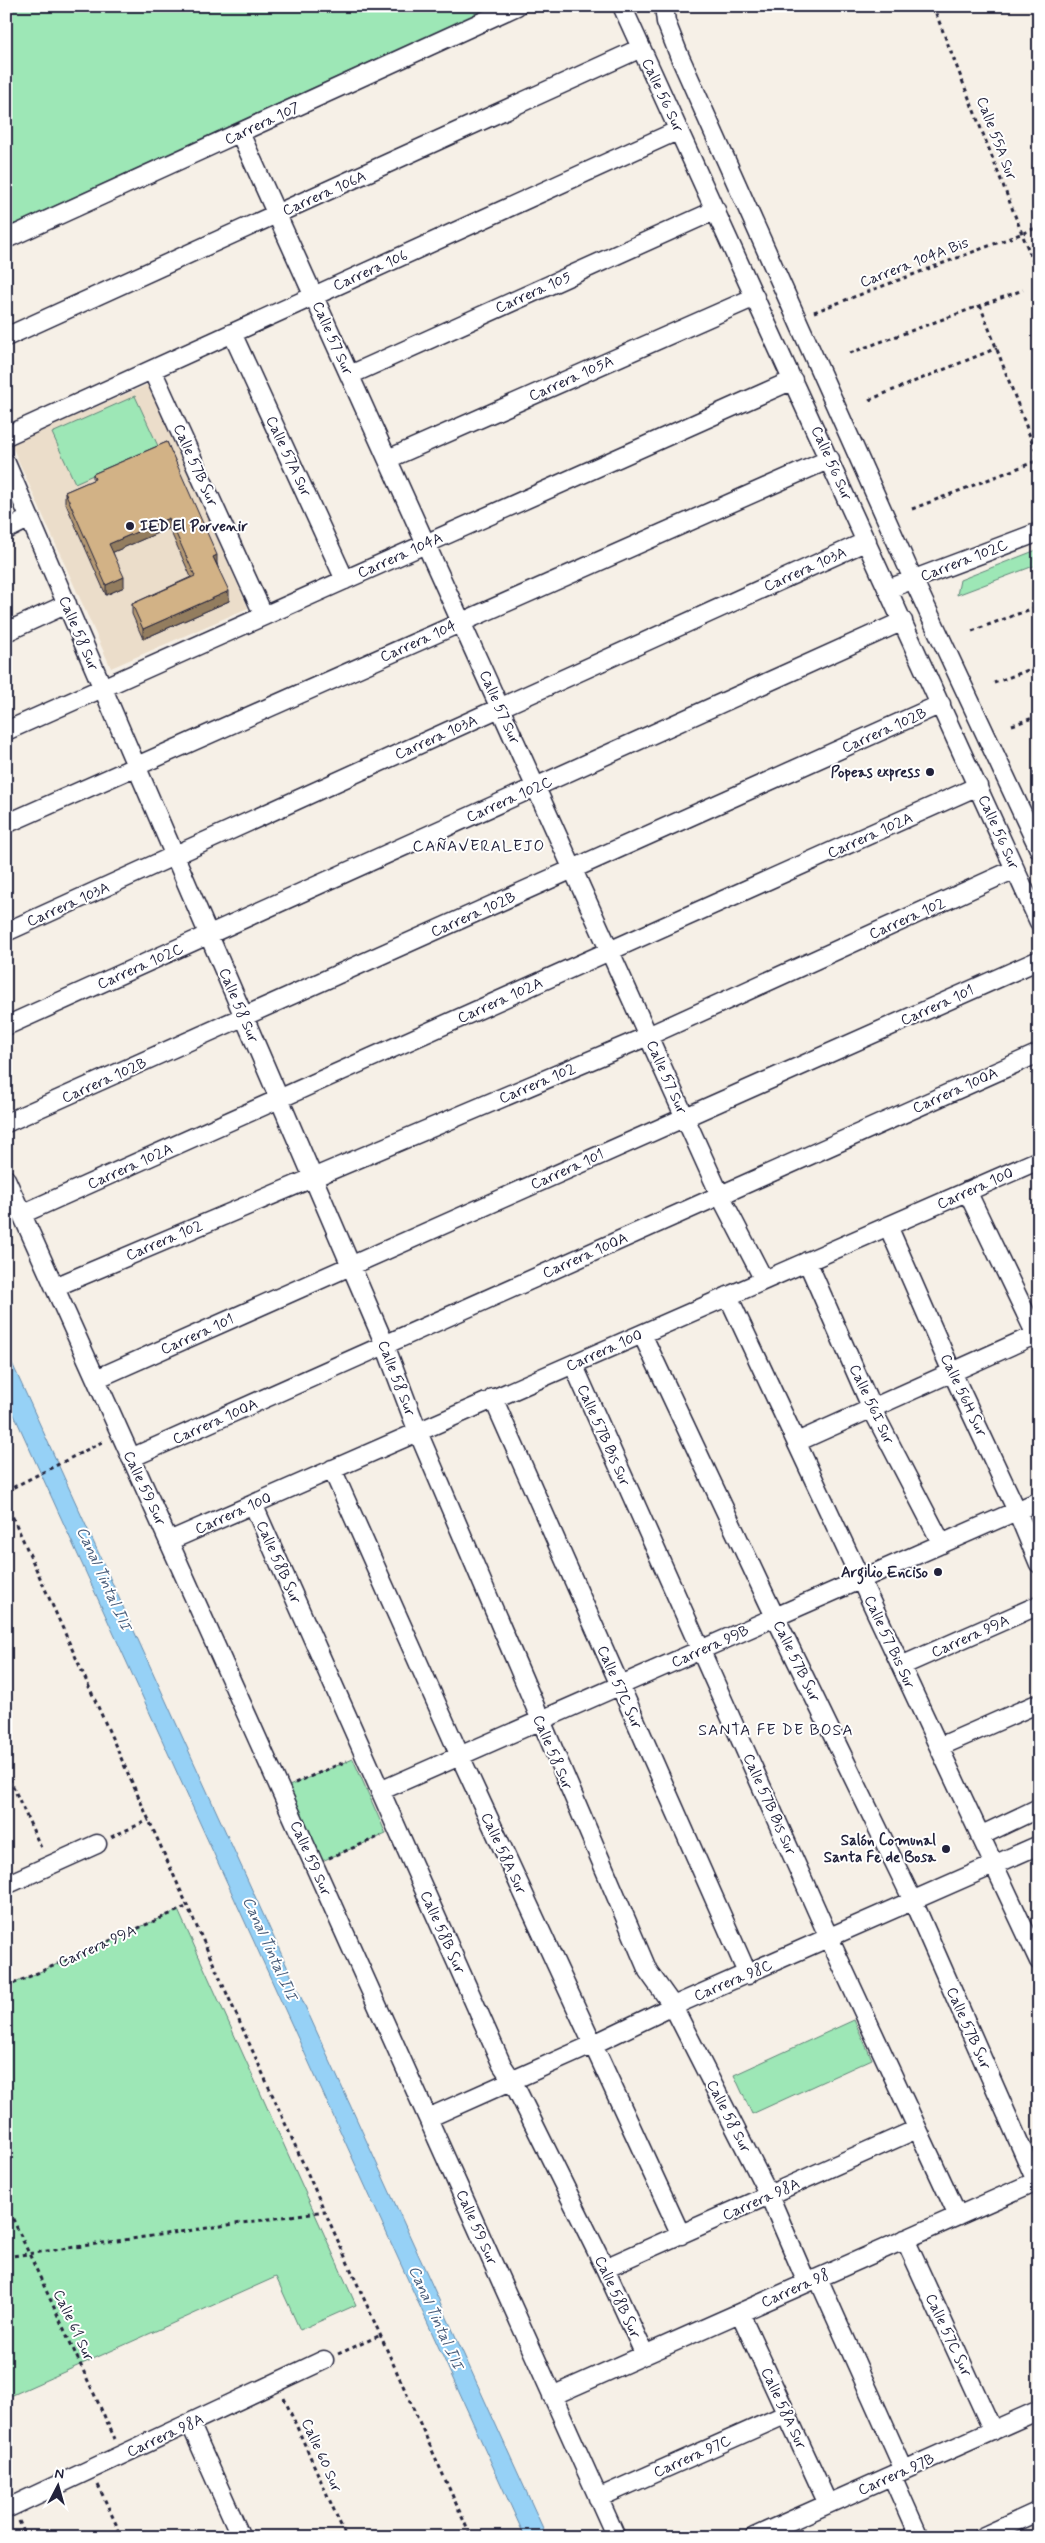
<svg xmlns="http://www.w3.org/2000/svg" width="1045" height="2543" viewBox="0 0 1045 2543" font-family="Mynerve,sans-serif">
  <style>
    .built { fill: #ebddca }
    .green { fill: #9de7b6; stroke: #608478 }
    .water { fill: #96d1f6; stroke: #688bab }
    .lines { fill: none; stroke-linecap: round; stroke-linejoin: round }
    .minor-casing { stroke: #22223b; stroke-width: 21 }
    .path { stroke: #22223b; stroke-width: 3; stroke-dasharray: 4 4; stroke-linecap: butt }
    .minor { stroke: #fff; stroke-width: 18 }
    .wall { fill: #b59973; stroke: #22223b }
    .shaded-wall { fill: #937d5e; stroke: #22223b }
    .building { fill: #d2b286; stroke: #22223b }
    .poi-dot { fill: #22223b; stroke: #fff; stroke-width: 2 }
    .labels { text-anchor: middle; stroke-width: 4; stroke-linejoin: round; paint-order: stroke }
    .street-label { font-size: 15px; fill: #22223b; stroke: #fff }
    .poi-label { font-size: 15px; font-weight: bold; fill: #22223b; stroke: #fff; text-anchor: end }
    .neighbourhood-label { font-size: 16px; letter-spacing: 1px; fill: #22223b; stroke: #fff }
    .water-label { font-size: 16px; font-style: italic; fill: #4b5f7c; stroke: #fff }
  </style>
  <rect width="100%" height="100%" fill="#f6f0e7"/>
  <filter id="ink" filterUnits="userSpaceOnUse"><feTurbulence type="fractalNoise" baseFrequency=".02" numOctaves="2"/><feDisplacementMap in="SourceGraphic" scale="10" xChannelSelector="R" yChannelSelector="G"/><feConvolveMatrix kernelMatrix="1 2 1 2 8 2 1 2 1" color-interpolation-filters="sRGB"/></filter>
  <g filter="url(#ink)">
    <!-- built -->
    <path class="built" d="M 149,384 L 248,608 L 111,668 L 11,444 Z"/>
    <!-- green -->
    <path class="green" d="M 6,6 L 492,6 L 6,228 Z
      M 135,396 L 158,446 L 75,483 L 52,433 Z
      M 1039,549 L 1039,564 L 957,595 L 960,580 Z
      M 353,1759 L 386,1834 L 322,1861 L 289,1786 Z
      M 178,1910 L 356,2305 L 300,2330 L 276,2277 L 6,2398 L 6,1987 Z
      M 854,2020 L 872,2059 L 752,2114 L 734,2075 Z"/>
    <!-- water -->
    <path class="water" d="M 6,1350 L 547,2537 L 525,2537 L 6,1397 Z"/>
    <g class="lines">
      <defs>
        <path id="minor" d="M 622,6 L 1039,922
          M 664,6 L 666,22 L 679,55 L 913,579 L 1039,849
          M 240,133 L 720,1195 L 764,1280
          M 6,239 L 517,6
          M 232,333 L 345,580
          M 6,337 L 641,48
          M 152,370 L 264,616
          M 350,375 L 716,210
          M 6,436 L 679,130
          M 388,459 L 755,297
          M 6,463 L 385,1345 L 418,1432 L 648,1971 L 673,2006 L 769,2195 L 807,2283
          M 6,530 L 30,518
          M 888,589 L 1039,532
          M 6,632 L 67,604
          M 6,731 L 793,380
          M 6,824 L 830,459
          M 6,932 L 867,541
          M 6,1026 L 903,621
          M 6,1123 L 941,704
          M 6,1179 L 616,2537
          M 967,1191 L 1039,1341
          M 22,1214 L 978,786
          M 888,1226 L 952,1372 L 1017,1511 L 1039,1564
          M 807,1261 L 872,1409 L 942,1544
          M 55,1287 L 648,1036 L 1015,869
          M 728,1296 L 1039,1961
          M 642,1334 L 769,1604 L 913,1901 L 1036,2181
          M 573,1364 L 829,1938 L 958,2216
          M 96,1379 L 1039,960
          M 493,1398 L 748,1975
          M 797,1442 L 1039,1333
          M 131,1458 L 1039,1053
          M 332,1469 L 460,1756 L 681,2235
          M 253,1504 L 502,2065 L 512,2080 L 605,2268 L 645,2355
          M 169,1541 L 1039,1160
          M 901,1666 L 1039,1605
          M 939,1747 L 1039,1703
          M 380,1791 L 1039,1501
          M 980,1836 L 1039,1808
          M 6,1885 L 97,1844
          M 428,2118 L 594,2044 L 673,2006 L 1039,1845
          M 905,2239 L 993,2431
          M 605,2268 L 917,2129
          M 818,2278 L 904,2470
          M 740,2313 L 828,2504
          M 552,2396 L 1039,2180
          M 190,2423 L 241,2537
          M 892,2476 L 919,2537
          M 598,2498 L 787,2414
          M 6,2509 L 324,2360
          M 754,2537 L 1039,2410
          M 982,2537 L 1039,2511"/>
      </defs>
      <!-- minor casing -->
      <use href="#minor" class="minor-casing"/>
      <!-- path -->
      <path class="path" d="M 933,6 L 1039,277
        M 980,305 L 1039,460
        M 814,312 L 1039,227
        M 850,353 L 1023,290
        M 869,400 L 997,348
        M 912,509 L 1039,460
        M 972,631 L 1039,606
        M 994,683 L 1039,666
        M 1012,725 L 1039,716
        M 1033,774 L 1039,772
        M 6,1491 L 104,1441
        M 6,1502 L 471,2537
        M 6,1771 L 42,1850
        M 295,1783 L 347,1761
        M 111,1837 L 149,1820
        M 329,1858 L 381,1836
        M 6,1987 L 188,1906
        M 6,2204 L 115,2439
        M 6,2257 L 325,2211
        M 338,2354 L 381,2335
        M 284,2398 L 346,2537
        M 98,2485 L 122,2537
        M 19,2521 L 26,2537"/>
      <!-- minor -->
      <use href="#minor" class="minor"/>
    </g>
    <!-- wall -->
    <path class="wall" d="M 167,442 L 217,564 L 229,601 L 143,639 L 132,614 L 132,604 L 191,577 L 169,528 L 113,552 L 124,587 L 106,595 L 65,502 L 65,492 L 93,480 L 93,474 Z"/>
    <!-- shaded-wall -->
    <path class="shaded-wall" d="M 169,518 L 169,528 L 109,554 L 109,544 Z
      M 217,555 L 217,565 L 213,557 Z
      M 124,577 L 124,587 L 106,595 L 106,585 Z
      M 229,591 L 229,601 L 143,639 L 143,629 Z"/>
    <!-- building -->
    <path class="building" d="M 167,442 L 217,555 L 213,557 L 229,591 L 143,629 L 132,604 L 195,576 L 169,518 L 109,544 L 124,577 L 106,585 L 65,492 L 95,479 L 93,474 Z"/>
  </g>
  <!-- markers -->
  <g class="poi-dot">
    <circle cx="130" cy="526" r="5"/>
    <circle cx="930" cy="772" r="5"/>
    <circle cx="938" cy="1572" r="5"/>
    <circle cx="946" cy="1849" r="5"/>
  </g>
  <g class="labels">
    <!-- street labels -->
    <g class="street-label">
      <text transform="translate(663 95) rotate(65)" y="5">Calle 56 Sur</text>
      <text transform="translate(262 123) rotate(-25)" y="5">Carrera 107</text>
      <text transform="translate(997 138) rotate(69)" y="5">Calle 55A Sur</text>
      <text transform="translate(324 193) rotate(-24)" y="5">Carrera 106A</text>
      <text transform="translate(914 262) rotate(-21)" y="5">Carrera 104A Bis</text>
      <text transform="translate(370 270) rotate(-24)" y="5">Carrera 106</text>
      <text transform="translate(533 292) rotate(-24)" y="5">Carrera 105</text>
      <text transform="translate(333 338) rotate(66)" y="5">Calle 57 Sur</text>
      <text transform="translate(571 378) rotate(-24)" y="5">Carrera 105A</text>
      <text transform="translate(289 456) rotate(65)" y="5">Calle 57A Sur</text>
      <text transform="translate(832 463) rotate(66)" y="5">Calle 56 Sur</text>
      <text transform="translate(196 465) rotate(66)" y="5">Calle 57B Sur</text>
      <text transform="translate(400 555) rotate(-24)" y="5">Carrera 104A</text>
      <text transform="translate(964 560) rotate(-21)" y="5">Carrera 102C</text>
      <text transform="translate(805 569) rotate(-24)" y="5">Carrera 103A</text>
      <text transform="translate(79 633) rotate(67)" y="5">Calle 58 Sur</text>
      <text transform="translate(418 641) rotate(-24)" y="5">Carrera 104</text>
      <text transform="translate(500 707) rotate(66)" y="5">Calle 57 Sur</text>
      <text transform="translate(884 730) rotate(-24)" y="5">Carrera 102B</text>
      <text transform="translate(436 737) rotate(-24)" y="5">Carrera 103A</text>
      <text transform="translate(509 799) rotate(-24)" y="5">Carrera 102C</text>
      <text transform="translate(999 832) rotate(66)" y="5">Calle 56 Sur</text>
      <text transform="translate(870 835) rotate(-24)" y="5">Carrera 102A</text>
      <text transform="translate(68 904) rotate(-24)" y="5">Carrera 103A</text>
      <text transform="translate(473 914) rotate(-24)" y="5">Carrera 102B</text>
      <text transform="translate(907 918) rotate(-24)" y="5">Carrera 102</text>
      <text transform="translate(140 966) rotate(-24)" y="5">Carrera 102C</text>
      <text transform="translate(500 1000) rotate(-24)" y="5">Carrera 102A</text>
      <text transform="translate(239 1005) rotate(67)" y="5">Calle 58 Sur</text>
      <text transform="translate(937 1005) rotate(-24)" y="5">Carrera 101</text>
      <text transform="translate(667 1077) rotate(66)" y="5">Calle 57 Sur</text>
      <text transform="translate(104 1080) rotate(-24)" y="5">Carrera 102B</text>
      <text transform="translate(537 1083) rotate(-23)" y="5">Carrera 102</text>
      <text transform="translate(955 1090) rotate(-24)" y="5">Carrera 100A</text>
      <text transform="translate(130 1166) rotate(-24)" y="5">Carrera 102A</text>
      <text transform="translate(567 1169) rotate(-24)" y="5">Carrera 101</text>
      <text transform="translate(975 1188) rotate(-24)" y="5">Carrera 100</text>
      <text transform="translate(164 1240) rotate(-23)" y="5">Carrera 102</text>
      <text transform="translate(585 1255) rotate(-24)" y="5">Carrera 100A</text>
      <text transform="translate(197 1334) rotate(-24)" y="5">Carrera 101</text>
      <text transform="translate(604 1350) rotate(-24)" y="5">Carrera 100</text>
      <text transform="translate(397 1378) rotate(69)" y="5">Calle 58 Sur</text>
      <text transform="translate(964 1395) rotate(65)" y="5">Calle 56H Sur</text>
      <text transform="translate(872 1404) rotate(65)" y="5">Calle 56I Sur</text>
      <text transform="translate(215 1421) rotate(-24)" y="5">Carrera 100A</text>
      <text transform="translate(604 1435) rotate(66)" y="5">Calle 57B Bis Sur</text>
      <text transform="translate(145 1488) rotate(65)" y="5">Calle 59 Sur</text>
      <text transform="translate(233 1513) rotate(-24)" y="5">Carrera 100</text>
      <text transform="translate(279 1562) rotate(66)" y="5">Calle 58B Sur</text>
      <text transform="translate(970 1636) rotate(-24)" y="5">Carrera 99A</text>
      <text transform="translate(890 1642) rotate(65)" y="5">Calle 57 Bis Sur</text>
      <text transform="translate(710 1646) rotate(-24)" y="5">Carrera 99B</text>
      <text transform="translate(797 1661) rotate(64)" y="5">Calle 57B Sur</text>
      <text transform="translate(620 1687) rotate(66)" y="5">Calle 57C Sur</text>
      <text transform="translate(553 1752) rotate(67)" y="5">Calle 58 Sur</text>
      <text transform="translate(770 1804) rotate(66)" y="5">Calle 57B Bis Sur</text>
      <text transform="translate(504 1853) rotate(65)" y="5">Calle 58A Sur</text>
      <text transform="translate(311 1858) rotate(66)" y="5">Calle 59 Sur</text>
      <text transform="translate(443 1932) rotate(66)" y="5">Calle 58B Sur</text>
      <text transform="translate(97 1946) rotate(-24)" y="5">Carrera 99A</text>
      <text transform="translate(733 1980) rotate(-23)" y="5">Carrera 98C</text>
      <text transform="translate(969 2028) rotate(66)" y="5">Calle 57B Sur</text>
      <text transform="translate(729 2116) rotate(63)" y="5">Calle 58 Sur</text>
      <text transform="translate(761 2199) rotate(-24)" y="5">Carrera 98A</text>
      <text transform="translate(477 2227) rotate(66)" y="5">Calle 59 Sur</text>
      <text transform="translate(795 2288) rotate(-24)" y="5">Carrera 98</text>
      <text transform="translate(618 2297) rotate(65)" y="5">Calle 58B Sur</text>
      <text transform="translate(74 2325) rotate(65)" y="5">Calle 61 Sur</text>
      <text transform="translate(949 2335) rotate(65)" y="5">Calle 57C Sur</text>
      <text transform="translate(784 2408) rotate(65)" y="5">Calle 58A Sur</text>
      <text transform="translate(165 2435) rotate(-25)" y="5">Carrera 98A</text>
      <text transform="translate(322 2455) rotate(66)" y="5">Calle 60 Sur</text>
      <text transform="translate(692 2456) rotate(-24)" y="5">Carrera 97C</text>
      <text transform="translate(896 2474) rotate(-24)" y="5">Carrera 97B</text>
    </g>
    <!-- poi labels -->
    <g class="poi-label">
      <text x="140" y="531" text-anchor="start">IED El Porvenir</text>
      <text x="920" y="777">Popeas express</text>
      <text x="928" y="1577">Argilio Enciso</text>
      <text x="936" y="1845">Salón Comunal<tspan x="936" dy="17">Santa Fe de Bosa</tspan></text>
    </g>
    <!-- neighbourhood labels -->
    <g class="neighbourhood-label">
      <text x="479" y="851">CAÑAVERALEJO</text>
      <text x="776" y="1735">SANTA FE DE BOSA</text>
    </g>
    <!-- water labels -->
    <g class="water-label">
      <text transform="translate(105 1578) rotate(66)" y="6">Canal Tintal III</text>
      <text transform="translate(271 1948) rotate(66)" y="6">Canal Tintal III</text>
      <text transform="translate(437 2317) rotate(66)" y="6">Canal Tintal III</text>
    </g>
  </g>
  <!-- margin -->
  <rect width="1045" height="2543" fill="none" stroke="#fff" stroke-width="25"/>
  <rect x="12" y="12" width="1020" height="2518" fill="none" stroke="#22223b" stroke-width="2" filter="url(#ink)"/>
  <!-- north arrow -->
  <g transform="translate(58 2486) rotate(6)" stroke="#ffffff" stroke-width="4" paint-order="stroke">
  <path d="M0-4L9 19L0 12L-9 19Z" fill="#22223b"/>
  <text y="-8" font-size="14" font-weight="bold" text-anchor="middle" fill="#22223b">N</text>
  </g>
</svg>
